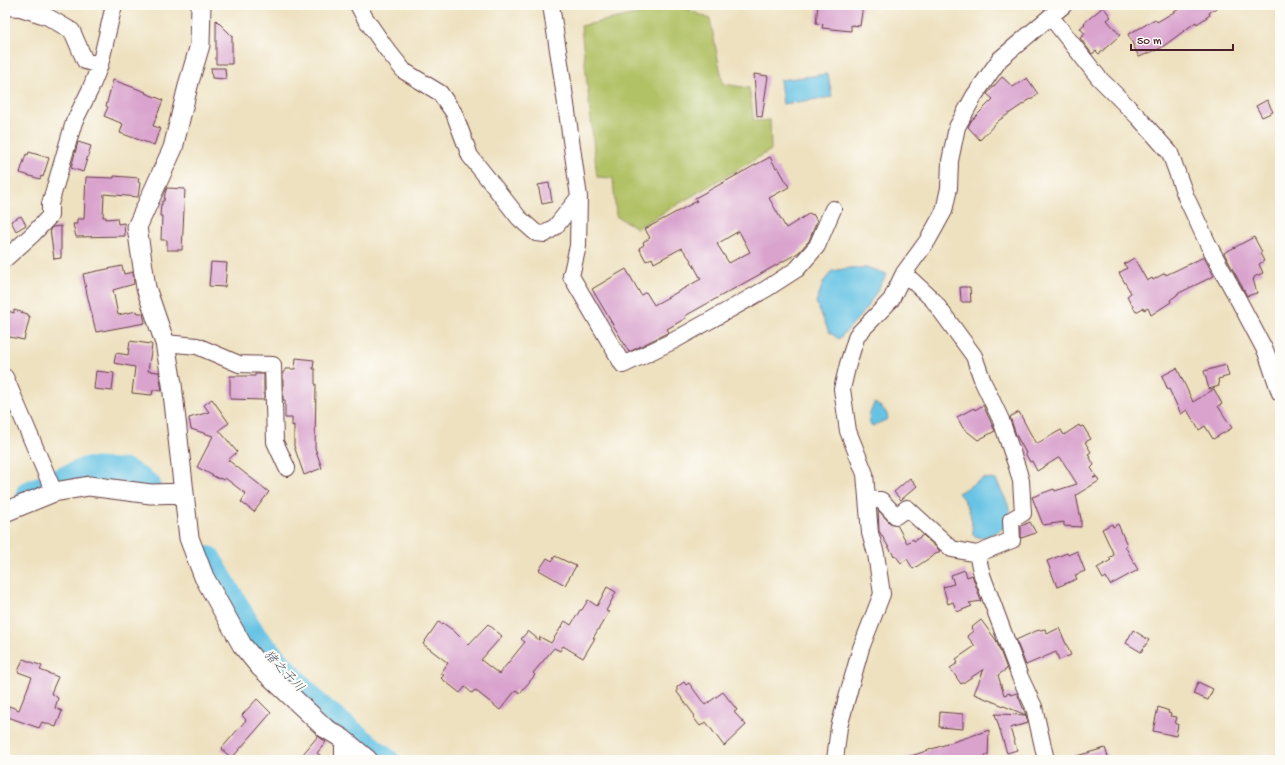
<svg xmlns="http://www.w3.org/2000/svg" width="1285" height="765" viewBox="0 0 1285 765" font-family="'Gochi Hand','Klee One',sans-serif">
  <style>
    .green { fill: #b1c165; stroke: #7e7048 }
    .water { fill: #66c3e4; stroke: #587188 }
    .lines { fill: none; stroke-linecap: round; stroke-linejoin: round }
    .river { stroke: #66c3e4; stroke-width: 24 }
    .building { fill: #d9a3ce; fill-rule: evenodd }
    .minor-casing { stroke: #633c41; stroke-width: 18 }
    .tertiary-casing { stroke: #633c41; stroke-width: 21 }
    .minor { stroke: #fff; stroke-width: 16 }
    .tertiary { stroke: #fff; stroke-width: 19 }
    .labels { text-anchor: middle; stroke-width: 4; stroke-linejoin: round; paint-order: stroke }
    .water-label { font-size: 13px; font-style: italic; fill: #54586c; stroke: #fdfcf7 }
  </style>
  <rect width="100%" height="100%" fill="#fdfcf7"/>
  <filter id="ink" filterUnits="userSpaceOnUse"><feTurbulence type="fractalNoise" baseFrequency=".025" numOctaves="2"/><feDisplacementMap in="SourceGraphic" scale="8" xChannelSelector="R" yChannelSelector="G"/><feConvolveMatrix kernelMatrix="1 2 1 2 8 2 1 2 1" color-interpolation-filters="sRGB"/></filter>
  <filter id="wash" filterUnits="userSpaceOnUse"><feTurbulence type="fractalNoise" baseFrequency=".012" numOctaves="4" result="noise"/><feDisplacementMap in="SourceGraphic" scale="16" xChannelSelector="R" yChannelSelector="G"/><feGaussianBlur stdDeviation="0.9" result="paint"/><feColorMatrix in="noise" values="0 0 0 0 0 0 0 0 0 0 0 0 0 0 0 0 0 1.4 0 .05"/><feComposite in="paint" operator="in"/></filter>
  <g filter="url(#wash)">
    <rect width="100%" height="100%" fill="#eee1c0"/>
    <!-- green -->
    <path class="green" d="M 676,5 L 678,5 L 710,19 L 723,84 L 749,88 L 754,121 L 770,120 L 771,150 L 637,228 L 616,216 L 613,178 L 597,177 L 581,26 Z"/>
    <!-- water -->
    <path class="water" d="M 828,74 L 832,97 L 783,104 L 780,80 Z
      M 849,268 L 869,268 L 887,274 L 869,304 L 859,317 L 839,339 L 829,332 L 816,302 L 824,281 L 832,271 Z
      M 874,403 C 882,407 886,410 888,418 L 886,420 L 872,426 L 870,424 L 869,416 Z
      M 984,478 L 996,480 C 1012,512 1023,525 981,538 L 973,535 C 971,515 971,508 958,493 Z"/>
    <g class="lines">
      <!-- river -->
      <path class="river" d="M 28,493 L 86,469 L 127,471 L 149,485
        M 209,558 L 256,638 L 317,704 L 387,760"/>
    </g>
    <g id="blocks">
      <!-- building -->
      <path class="building" d="M 818,5 L 863,5 L 860,26 L 851,25 L 851,31 L 822,28 L 823,24 L 816,23 Z
        M 1186,5 L 1221,5 L 1209,13 L 1210,15 L 1197,24 L 1196,22 L 1161,48 L 1139,57 L 1128,34 L 1142,27 L 1155,19 L 1157,22 Z
        M 1103,7 L 1111,17 L 1107,20 L 1120,35 L 1099,54 L 1096,51 L 1092,54 L 1080,38 L 1085,34 L 1080,28 L 1085,24 L 1084,23 Z
        M 216,20 L 232,36 L 232,64 L 216,64 Z
        M 211,68 L 225,68 L 226,79 L 212,78 Z
        M 754,74 L 768,76 L 762,117 L 757,116 Z
        M 1002,77 L 1013,87 L 1027,78 L 1038,94 L 998,121 L 980,140 L 968,127 L 971,121 L 993,99 L 987,94 Z
        M 113,80 L 146,92 L 145,93 L 163,100 L 153,126 L 160,128 L 154,145 L 120,133 L 123,124 L 104,116 L 108,107 L 106,106 Z
        M 1267,100 L 1273,112 L 1262,117 L 1256,106 Z
        M 78,142 L 91,146 L 83,172 L 71,168 Z
        M 29,152 L 49,158 L 43,177 L 41,176 L 40,179 L 20,173 L 26,154 L 28,155 Z
        M 770,157 L 776,168 L 778,167 L 789,187 L 769,198 L 786,228 L 810,213 L 812,215 L 813,214 L 817,221 L 809,241 L 798,253 L 685,316 L 686,318 L 667,329 L 669,332 L 629,352 L 592,289 L 626,269 L 641,295 L 646,292 L 654,305 L 701,279 L 690,259 L 682,248 L 654,263 L 652,258 L 646,261 L 639,248 L 644,245 L 643,242 L 650,238 L 645,229 L 697,201 L 695,198 ZM 739,231 L 750,252 L 729,263 L 717,244 Z
        M 114,176 L 139,178 L 138,182 L 140,183 L 138,197 L 104,194 L 103,217 L 106,217 L 106,219 L 117,218 L 118,224 L 124,223 L 125,236 L 76,237 L 73,224 L 77,224 L 77,219 L 84,219 L 86,177 L 114,178 Z
        M 549,183 L 552,202 L 542,204 L 538,185 Z
        M 167,188 L 185,189 L 182,250 L 167,250 L 167,240 L 161,240 L 162,216 L 160,216 L 161,204 L 162,205 L 162,201 L 164,201 L 165,193 Z
        M 21,216 L 26,225 L 16,231 L 11,221 Z
        M 61,226 L 61,258 L 54,259 L 50,229 L 53,227 Z
        M 1254,237 L 1262,252 L 1260,253 L 1264,261 L 1259,264 L 1263,273 L 1254,277 L 1254,279 L 1253,279 L 1257,293 L 1247,296 L 1224,253 Z
        M 1204,257 L 1214,276 L 1177,294 L 1177,295 L 1170,300 L 1171,302 L 1151,315 L 1148,308 L 1144,310 L 1143,308 L 1136,312 L 1127,296 L 1131,293 L 1119,273 L 1127,268 L 1124,264 L 1134,258 L 1147,281 L 1152,278 L 1153,280 L 1165,273 L 1166,275 Z
        M 211,262 L 227,263 L 225,287 L 209,286 Z
        M 122,266 L 124,274 L 133,272 L 134,284 L 113,290 L 118,315 L 137,311 L 138,313 L 143,313 L 145,323 L 96,332 L 87,294 L 83,274 Z
        M 960,287 L 970,287 L 971,302 L 961,302 Z
        M 14,310 L 28,314 L 28,316 L 30,316 L 24,340 L 5,336 L 5,312 L 8,313 L 8,311 L 14,313 Z
        M 130,341 L 151,344 L 152,345 L 148,371 L 159,372 L 162,391 L 153,390 L 152,395 L 132,393 L 135,367 L 114,363 L 116,353 L 128,355 Z
        M 296,358 L 314,360 L 313,369 L 315,369 L 315,384 L 316,384 L 315,448 L 322,468 L 304,475 L 294,446 L 294,425 L 292,426 L 292,418 L 285,418 L 285,400 L 283,400 L 283,372 L 285,372 L 285,369 L 295,369 Z
        M 1226,365 L 1229,376 L 1218,379 L 1219,386 L 1209,389 L 1204,371 Z
        M 1177,368 L 1193,402 L 1214,389 L 1222,404 L 1218,406 L 1232,428 L 1213,439 L 1205,426 L 1199,430 L 1187,410 L 1181,414 L 1169,389 L 1168,390 L 1162,376 Z
        M 96,371 L 114,373 L 112,391 L 94,389 Z
        M 255,374 L 264,374 L 264,400 L 230,399 L 230,376 L 255,376 Z
        M 212,399 L 229,423 L 219,430 L 237,452 L 228,460 L 269,492 L 254,512 L 241,502 L 246,494 L 225,478 L 224,480 L 219,478 L 219,479 L 197,467 L 213,436 L 191,429 L 189,418 L 209,412 L 204,405 Z
        M 983,405 L 995,431 L 978,440 L 963,428 L 957,417 L 974,408 L 975,410 Z
        M 1019,412 L 1036,444 L 1061,430 L 1064,435 L 1079,425 L 1080,427 L 1083,426 L 1091,439 L 1085,442 L 1091,452 L 1088,454 L 1094,465 L 1091,468 L 1096,476 L 1093,478 L 1097,477 L 1099,481 L 1076,495 L 1081,519 L 1081,527 L 1064,526 L 1064,522 L 1043,525 L 1032,497 L 1054,489 L 1055,491 L 1077,484 L 1060,457 L 1037,471 L 1032,461 L 1030,462 L 1025,453 L 1026,453 L 1016,435 L 1010,417 Z
        M 910,478 L 917,486 L 901,500 L 894,492 Z
        M 878,510 L 890,523 L 897,525 L 907,543 L 913,539 L 914,541 L 923,535 L 940,551 L 913,569 L 907,559 L 901,563 L 895,555 L 894,556 L 879,531 Z
        M 1030,522 L 1036,533 L 1021,538 L 1021,526 Z
        M 1112,524 L 1113,527 L 1118,524 L 1127,545 L 1125,546 L 1138,570 L 1110,585 L 1106,577 L 1103,579 L 1097,568 L 1111,560 L 1109,558 L 1114,555 L 1102,529 Z
        M 1077,551 L 1085,571 L 1075,575 L 1077,579 L 1057,587 L 1047,561 L 1067,553 L 1068,555 Z
        M 555,556 L 576,566 L 565,585 L 539,570 L 547,558 L 552,561 Z
        M 965,570 L 967,577 L 972,575 L 981,601 L 969,603 L 972,606 L 957,612 L 953,602 L 948,604 L 943,587 L 954,584 L 951,575 Z
        M 607,587 L 616,592 L 606,611 L 609,612 L 593,638 L 595,638 L 583,658 L 563,646 L 560,651 L 554,648 L 533,673 L 535,675 L 520,693 L 516,690 L 500,710 L 475,690 L 472,693 L 465,687 L 460,693 L 441,678 L 444,675 L 441,673 L 448,663 L 423,644 L 438,622 L 442,624 L 443,623 L 454,631 L 468,645 L 488,624 L 502,636 L 481,660 L 499,674 L 525,642 L 521,639 L 528,631 L 539,640 L 540,637 L 551,643 L 565,621 L 571,625 L 580,610 L 582,610 L 588,600 L 597,606 Z
        M 981,620 L 996,640 L 1007,669 L 998,675 L 1004,695 L 1010,693 L 1010,695 L 1017,693 L 1026,715 L 974,694 L 984,669 L 961,684 L 950,668 L 958,663 L 956,659 L 975,646 L 967,636 L 973,631 L 971,628 Z
        M 1059,628 L 1071,655 L 1059,660 L 1056,652 L 1026,665 L 1016,640 L 1036,631 L 1045,629 L 1047,634 Z
        M 1133,630 L 1149,640 L 1141,652 L 1126,643 Z
        M 23,659 L 42,666 L 40,670 L 58,677 L 51,693 L 58,698 L 55,708 L 62,711 L 56,727 L 42,722 L 39,728 L 5,716 L 9,706 L 19,710 L 32,677 L 18,672 Z
        M 684,682 L 686,685 L 689,683 L 705,705 L 723,692 L 737,710 L 734,712 L 746,725 L 724,746 L 706,722 L 700,726 L 693,717 L 695,716 L 677,692 L 677,687 Z
        M 1198,682 L 1213,689 L 1208,700 L 1193,694 Z
        M 257,699 L 271,713 L 232,758 L 221,749 L 246,720 L 242,715 Z
        M 1158,707 L 1169,711 L 1168,713 L 1171,714 L 1170,716 L 1177,717 L 1175,724 L 1178,724 L 1176,736 L 1153,731 Z
        M 940,712 L 963,714 L 963,729 L 939,727 Z
        M 995,714 L 1026,715 L 1028,723 L 1010,728 L 1017,750 L 1007,753 Z
        M 989,730 L 988,755 L 985,755 L 985,760 L 905,760 L 905,758 Z
        M 318,736 L 326,742 L 317,753 L 326,760 L 298,760 Z
        M 1105,748 L 1109,760 L 1073,760 L 1073,757 Z"/>
    </g>
  </g>
  <g filter="url(#ink)">
    <use href="#blocks" fill-opacity="0" stroke="#633c41" stroke-width="1"/>
    <g class="lines">
      <defs>
        <path id="minor" d="M 358,5 L 365,18 L 385,47 L 404,71 L 440,93 L 454,113 L 470,156 L 519,218 L 536,233 L 545,234 L 556,226 L 579,197
          M 551,5 L 562,76 L 579,197 L 578,246 L 571,276 L 623,365 L 675,340 L 766,289 L 797,269 L 817,246 L 833,209
          M 5,7 L 20,8 L 48,17 L 72,31 L 85,61 L 100,65
          M 1051,17 L 1099,78 L 1139,118 L 1170,153 L 1186,197 L 1208,244 L 1239,301 L 1266,352 L 1280,393
          M 5,259 L 32,235 L 50,216 L 50,204 L 74,122 L 90,90 L 100,65 L 114,5
          M 165,343 L 197,346 L 239,364 L 273,365 L 275,442 L 287,468
          M 5,377 L 54,492
          M 867,500 L 881,500 L 896,516 L 907,508 L 952,549 L 977,554 L 1012,540 L 1011,520 L 1023,513 L 1021,481 L 1017,467 L 1001,420 L 983,382 L 974,356 L 933,300 L 904,273
          M 977,554 L 982,575 L 1020,677 L 1034,707 L 1046,760
          M 343,760 L 343,739
          M 835,760 L 839,727 L 850,687 L 861,648 L 882,594 L 876,554 L 870,533 L 865,474 L 848,431 L 842,389 L 848,364 L 857,335 L 891,300 L 904,273 L 928,240 L 944,211 L 949,188 L 950,161 L 957,127 L 974,96 L 1000,59 L 1064,5"/>
        <path id="tertiary" d="M 201,5 L 200,45 L 189,82 L 173,148 L 137,227 L 146,288 L 165,343 L 172,384 L 189,538 L 204,577 L 242,645 L 260,667 L 325,728 L 343,739 L 368,760
          M 5,512 L 54,492 L 89,486 L 151,494 L 184,493"/>
      </defs>
      <!-- minor casing -->
      <use href="#minor" class="minor-casing"/>
      <!-- tertiary casing -->
      <use href="#tertiary" class="tertiary-casing"/>
      <!-- minor -->
      <use href="#minor" class="minor"/>
      <!-- tertiary -->
      <use href="#tertiary" class="tertiary"/>
    </g>
  </g>
  <g class="labels">
    <!-- water labels -->
    <g class="water-label">
      <text transform="translate(285 670) rotate(47)" y="5">猪之子川</text>
    </g>
  </g>
  <!-- margin -->
  <rect width="1285" height="765" fill="none" stroke="#fdfcf7" stroke-width="20"/>
  <!-- scale -->
  <path d="M1131 44v6h102v-6" fill="none" stroke="#4a1f2b" stroke-width="2"/>
  <text x="1137" y="44" font-size="12" fill="#4a1f2b" stroke="#fdfcf7" stroke-width="3" paint-order="stroke">50 m</text>
</svg>
